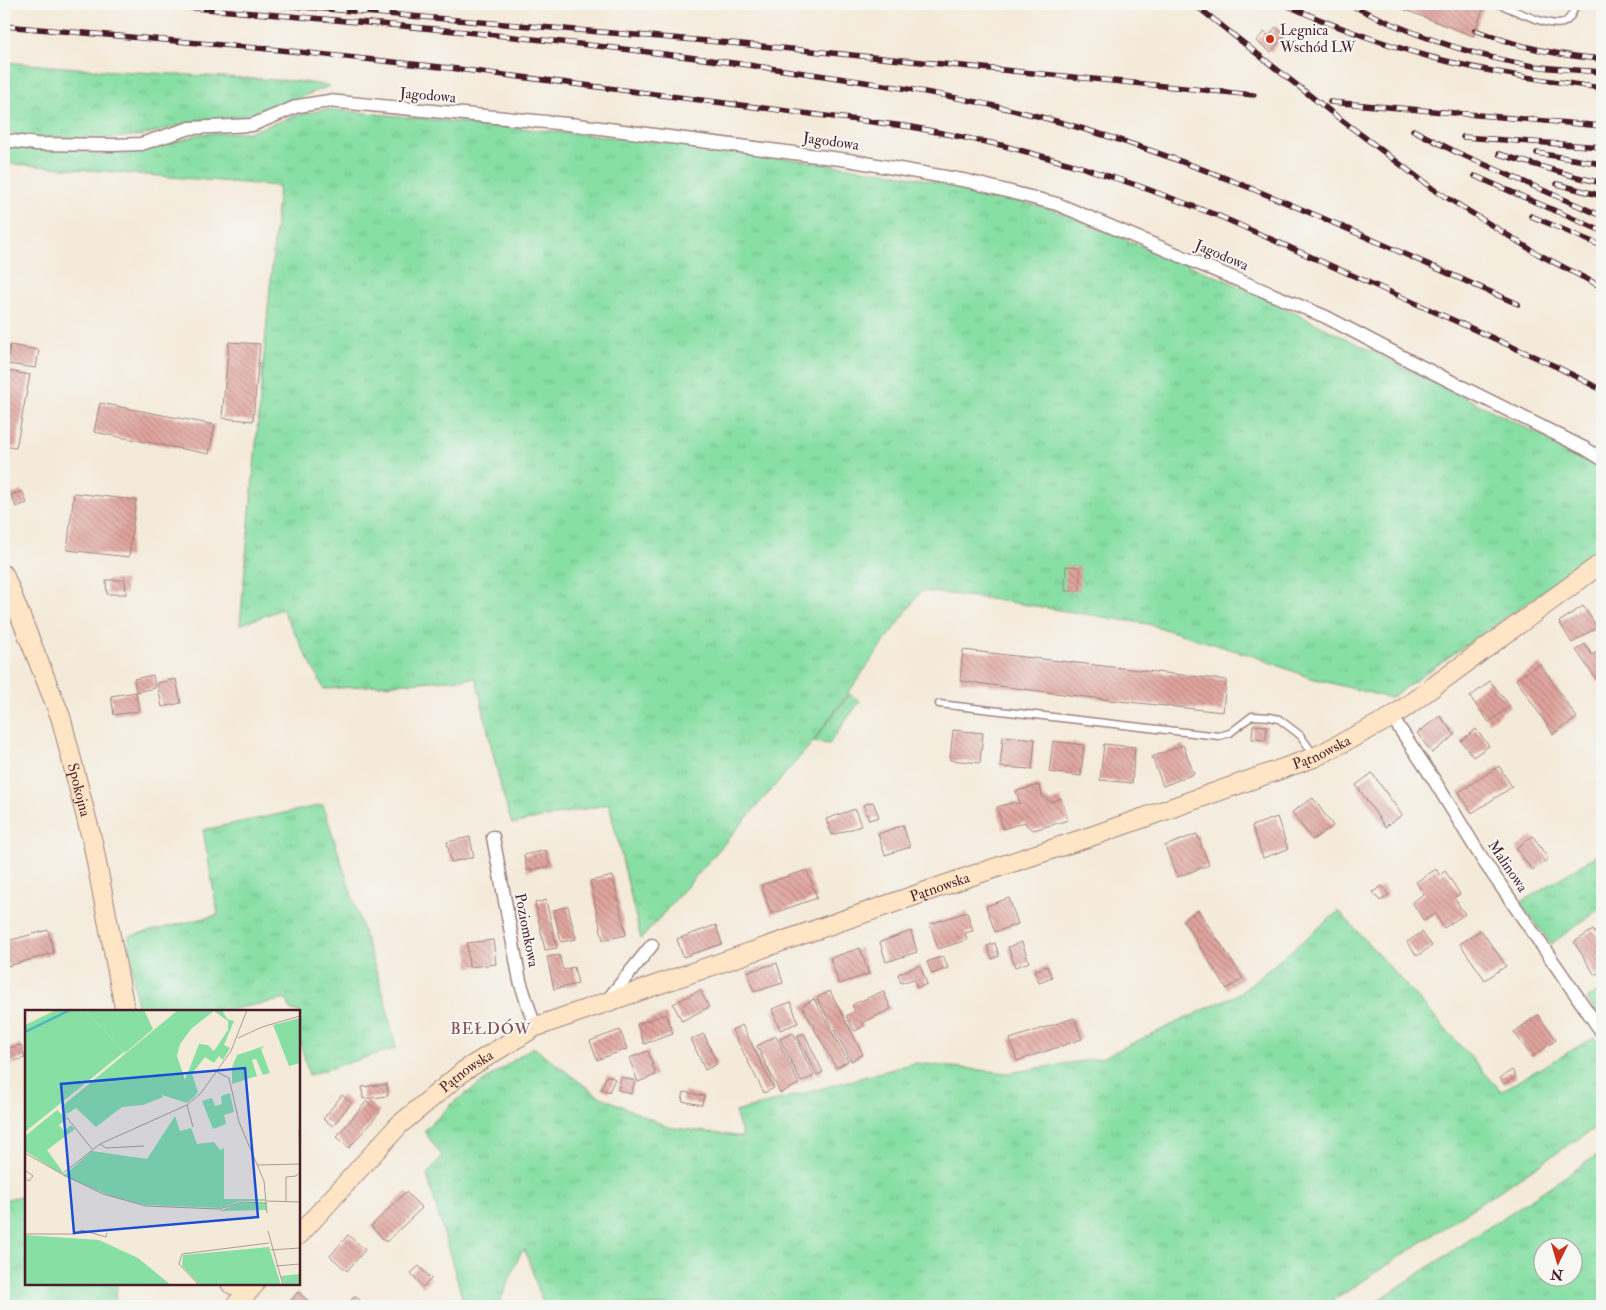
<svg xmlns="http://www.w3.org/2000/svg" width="1606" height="1310" viewBox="0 0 1606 1310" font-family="'IM FELL Double Pica',serif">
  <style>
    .grass { fill: url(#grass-tufts); stroke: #687f68; fill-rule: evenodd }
    .park { fill: url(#park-dots); stroke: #687f68 }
    .building { fill: url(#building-back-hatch) }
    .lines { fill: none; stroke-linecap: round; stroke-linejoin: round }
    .lane-casing { stroke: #9f8482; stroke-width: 9 }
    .street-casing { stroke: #9f8482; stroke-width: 15 }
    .secondary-casing { stroke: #9f8482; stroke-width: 21 }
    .lane { stroke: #fff; stroke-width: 6 }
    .street { stroke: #fff; stroke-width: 12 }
    .secondary { stroke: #fde5c5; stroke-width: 19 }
    .rail-casing { stroke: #4a1f2b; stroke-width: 5.5 }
    .rail { stroke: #f6f6f2; stroke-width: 4; stroke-dasharray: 11; stroke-linecap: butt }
    .poi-dot { fill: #c8321e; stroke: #f6f6f2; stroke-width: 2 }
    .labels { text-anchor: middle; stroke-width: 4; stroke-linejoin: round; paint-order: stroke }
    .poi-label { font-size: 15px; fill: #4a1f2b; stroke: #f6f6f2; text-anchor: start }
    .street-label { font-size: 15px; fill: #4a1f2b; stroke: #f6f6f2 }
    .neighbourhood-label { font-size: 16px; letter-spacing: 1px; fill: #7e4e53; stroke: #f6f6f2 }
    .inset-river { fill: none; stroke: #49b8c0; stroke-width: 2.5 }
    .inset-road { fill: none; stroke: #b09993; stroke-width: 1 }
    .view { fill: #1d4ed8; fill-opacity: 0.15; stroke: #1d4ed8; stroke-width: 2.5 }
    .inset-edge { fill: none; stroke: #4a1f2b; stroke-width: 2.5 }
  </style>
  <defs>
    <pattern id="grass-tufts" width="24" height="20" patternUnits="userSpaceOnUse" patternTransform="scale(1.25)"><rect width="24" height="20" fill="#87dfa4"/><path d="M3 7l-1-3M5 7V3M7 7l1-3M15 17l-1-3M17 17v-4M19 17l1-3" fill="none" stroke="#76bf8d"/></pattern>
    <pattern id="park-dots" width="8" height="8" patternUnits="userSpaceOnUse" patternTransform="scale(1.25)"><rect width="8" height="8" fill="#87dfa4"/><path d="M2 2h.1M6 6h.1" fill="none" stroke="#76bf8d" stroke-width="1.8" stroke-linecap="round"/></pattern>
    <pattern id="building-back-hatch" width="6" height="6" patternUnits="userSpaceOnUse" patternTransform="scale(1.25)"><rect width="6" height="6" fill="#e0a49d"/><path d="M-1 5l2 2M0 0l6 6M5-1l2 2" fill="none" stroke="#b88580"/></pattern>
  </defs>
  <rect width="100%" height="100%" fill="#f6f6f2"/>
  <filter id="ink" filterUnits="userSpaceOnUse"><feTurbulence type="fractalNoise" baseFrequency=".02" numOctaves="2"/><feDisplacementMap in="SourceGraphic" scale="10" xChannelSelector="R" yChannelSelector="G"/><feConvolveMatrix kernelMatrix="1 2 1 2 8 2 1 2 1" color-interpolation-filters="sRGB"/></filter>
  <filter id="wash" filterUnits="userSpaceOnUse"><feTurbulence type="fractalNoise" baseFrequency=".0096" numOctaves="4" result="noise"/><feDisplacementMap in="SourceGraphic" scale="20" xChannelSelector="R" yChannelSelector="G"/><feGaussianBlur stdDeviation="1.12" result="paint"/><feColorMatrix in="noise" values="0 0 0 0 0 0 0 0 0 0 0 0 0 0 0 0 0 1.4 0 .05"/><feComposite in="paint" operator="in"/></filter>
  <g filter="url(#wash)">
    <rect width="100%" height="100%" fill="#f4ead9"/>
    <!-- grass -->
    <path class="grass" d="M 4,62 L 100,70 L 295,81 L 330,86 L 252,115 L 198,121 L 143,135 L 112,138 L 32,137 L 4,132 Z
      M 325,109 L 691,145 L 891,173 L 973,189 L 1054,210 L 1242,287 L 1563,446 L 1602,470 L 1602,546 L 1548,588 L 1390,698 L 1311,678 L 1253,656 L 1148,624 L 984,598 L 921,591 L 812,743 L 641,939 L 609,804 L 512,824 L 501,788 L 476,678 L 324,689 L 282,609 L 240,625 L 279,186 L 4,163 L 4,147 L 134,152 L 150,147 L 183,140 L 199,134 L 249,132 L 295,116 Z
      M 323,805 L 384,996 L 396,1048 L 309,1075 L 299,1038 L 299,1011 L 291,1011 L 287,999 L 222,1011 L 137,1011 L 129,936 L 218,915 L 203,830 Z
      M 1602,852 L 1602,907 L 1551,944 L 1520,903 Z
      M 1339,911 L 1501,1091 L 1595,1037 L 1602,1048 L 1602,1123 L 1325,1306 L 544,1306 L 525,1250 L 521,1252 L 498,1306 L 454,1306 L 462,1297 L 427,1175 L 442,1156 L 424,1131 L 454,1102 L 533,1047 L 597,1095 L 668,1127 L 743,1137 L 735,1112 L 915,1063 L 1008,1073 L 1101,1058 L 1240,993 Z
      M 1602,989 L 1602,1023 L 1587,999 Z
      M 1602,1152 L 1602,1306 L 1370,1306 ZM 1544,1248 L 1574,1248 L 1574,1278 L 1544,1278 Z
      M 26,1195 L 26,1284 L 117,1284 L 115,1306 L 4,1306 L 4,1200 Z"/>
    <!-- park -->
    <path class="park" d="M 849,694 L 860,701 L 829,744 L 813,742 Z"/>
    <g id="blocks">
      <!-- building -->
      <path class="building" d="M 1390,4 L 1485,4 L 1473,36 Z
        M 1276,27 L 1285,35 L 1271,52 L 1256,41 L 1264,32 L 1269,36 Z
        M 229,342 L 260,344 L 253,421 L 222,418 Z
        M 10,345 L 39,350 L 36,368 L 7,364 Z
        M 4,370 L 30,375 L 16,448 L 4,446 Z
        M 100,403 L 215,425 L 209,454 L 94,432 Z
        M 22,491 L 27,503 L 16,507 L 11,495 Z
        M 74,493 L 136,500 L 129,557 L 67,550 Z
        M 1066,566 L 1080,567 L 1080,591 L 1065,591 Z
        M 106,580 L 125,580 L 126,594 L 107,594 Z
        M 1583,606 L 1597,627 L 1572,643 L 1559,622 Z
        M 1585,644 L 1592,655 L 1602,649 L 1602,680 L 1598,682 L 1576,650 Z
        M 963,650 L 1226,680 L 1223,712 L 1110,700 L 960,681 Z
        M 1540,664 L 1577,718 L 1553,734 L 1516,679 Z
        M 153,675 L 155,688 L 136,692 L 139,711 L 114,715 L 111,696 L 136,692 L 134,679 Z
        M 176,679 L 181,703 L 162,707 L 157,683 Z
        M 1490,681 L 1510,706 L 1489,722 L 1470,697 Z
        M 1440,716 L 1455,735 L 1432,753 L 1417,733 Z
        M 1253,725 L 1267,726 L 1266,740 L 1252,739 Z
        M 1476,729 L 1489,746 L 1473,757 L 1461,741 Z
        M 953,730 L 983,733 L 980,763 L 950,760 Z
        M 1003,736 L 1035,739 L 1032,769 L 1000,767 Z
        M 1053,741 L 1084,745 L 1081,776 L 1049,772 Z
        M 1104,744 L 1135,747 L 1132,783 L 1100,780 Z
        M 1183,745 L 1194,774 L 1163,786 L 1152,757 Z
        M 1499,766 L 1512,787 L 1472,813 L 1459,792 Z
        M 1372,773 L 1402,815 L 1385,827 L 1356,785 Z
        M 1039,785 L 1043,797 L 1051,802 L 1061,798 L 1068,820 L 1034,830 L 1026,825 L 1025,822 L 1003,829 L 997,807 L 1015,802 L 1016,804 L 1020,803 L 1016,791 Z
        M 1313,798 L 1333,826 L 1312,840 L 1292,812 Z
        M 873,802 L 879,817 L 869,820 L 863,805 Z
        M 855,809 L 861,826 L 832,835 L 826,819 Z
        M 1277,817 L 1288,849 L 1263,858 L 1252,826 Z
        M 903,825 L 910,847 L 885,855 L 878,834 Z
        M 1197,834 L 1209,865 L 1177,877 L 1165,846 Z
        M 1533,836 L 1548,859 L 1532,870 L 1516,848 Z
        M 470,837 L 474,857 L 451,862 L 447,842 Z
        M 546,850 L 550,866 L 527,871 L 524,855 Z
        M 1436,869 L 1440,875 L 1445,871 L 1460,894 L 1454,898 L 1465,914 L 1444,928 L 1435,914 L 1424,921 L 1412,902 L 1424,894 L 1416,882 Z
        M 807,870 L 817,898 L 771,914 L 761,885 Z
        M 613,876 L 626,935 L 603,940 L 590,881 Z
        M 1382,886 L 1389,895 L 1380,901 L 1373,892 Z
        M 1009,898 L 1018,924 L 995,932 L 986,906 Z
        M 546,900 L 557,948 L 545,950 L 535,903 Z
        M 568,906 L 576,939 L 561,942 L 554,910 Z
        M 1198,910 L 1243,978 L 1227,989 L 1183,920 Z
        M 967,912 L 973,931 L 965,933 L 967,940 L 938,949 L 930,924 Z
        M 716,925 L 722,944 L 683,957 L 677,939 Z
        M 48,930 L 54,953 L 8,966 L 4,952 L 4,942 Z
        M 1481,930 L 1506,966 L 1485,980 L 1460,944 Z
        M 1593,930 L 1602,944 L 1602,970 L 1595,975 L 1574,942 Z
        M 911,931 L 917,952 L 886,962 L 880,942 Z
        M 1422,932 L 1432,946 L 1417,956 L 1407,942 Z
        M 493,940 L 496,964 L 469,967 L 467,943 Z
        M 1022,942 L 1029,962 L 1015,967 L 1008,947 Z
        M 995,943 L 999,956 L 992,959 L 987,946 Z
        M 860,948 L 869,974 L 839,984 L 830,958 Z
        M 559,955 L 563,970 L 574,967 L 578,984 L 554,989 L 547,957 Z
        M 943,956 L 948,968 L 932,974 L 927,962 Z
        M 777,963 L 783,983 L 754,992 L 747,972 Z
        M 920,965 L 927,984 L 917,988 L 914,979 L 901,983 L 898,974 Z
        M 1047,966 L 1052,978 L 1039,983 L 1034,971 Z
        M 700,990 L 709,1007 L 682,1021 L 673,1004 Z
        M 830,991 L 863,1054 L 851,1061 L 817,998 Z
        M 883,991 L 891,1009 L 862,1023 L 864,1026 L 855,1031 L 846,1016 L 855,1011 L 852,1005 Z
        M 814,999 L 848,1061 L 836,1068 L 802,1006 Z
        M 791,1002 L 798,1023 L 780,1030 L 772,1009 Z
        M 666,1014 L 673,1034 L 644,1044 L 637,1024 Z
        M 1538,1015 L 1556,1040 L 1532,1057 L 1514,1032 Z
        M 1074,1018 L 1082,1039 L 1017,1061 L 1010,1039 Z
        M 742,1025 L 774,1088 L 764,1093 L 732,1030 Z
        M 620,1030 L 627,1049 L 597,1060 L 590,1041 Z
        M 793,1033 L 814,1076 L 801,1082 L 780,1039 Z
        M 804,1033 L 823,1072 L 817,1075 L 797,1036 Z
        M 704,1034 L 717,1064 L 705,1070 L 691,1039 Z
        M 776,1036 L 799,1084 L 780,1093 L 757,1046 Z
        M 21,1045 L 25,1058 L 4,1064 L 4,1049 Z
        M 648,1051 L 656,1075 L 638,1082 L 629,1058 Z
        M 1512,1070 L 1516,1077 L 1504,1084 L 1500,1078 Z
        M 607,1075 L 615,1079 L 609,1092 L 601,1089 Z
        M 621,1077 L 635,1081 L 631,1094 L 618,1090 Z
        M 387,1084 L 388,1096 L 363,1099 L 362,1087 Z
        M 684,1092 L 704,1096 L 702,1105 L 682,1101 Z
        M 342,1095 L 351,1103 L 333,1126 L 323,1119 Z
        M 367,1101 L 380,1112 L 349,1148 L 336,1137 Z
        M 406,1192 L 422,1208 L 386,1242 L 371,1226 Z
        M 348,1235 L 365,1250 L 347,1271 L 330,1256 Z
        M 419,1266 L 431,1279 L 423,1287 L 411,1273 Z
        M 298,1292 L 314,1306 L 286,1306 Z
        M 355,1296 L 367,1306 L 346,1306 Z"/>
    </g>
  </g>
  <g filter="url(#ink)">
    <use href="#blocks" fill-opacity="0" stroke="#9f8482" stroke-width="1"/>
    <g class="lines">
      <defs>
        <path id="lane" d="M 1498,4 C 1513,9 1549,28 1563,23 C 1571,20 1573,10 1577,4
          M 939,704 L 1219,736 L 1230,733 L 1252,716 L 1270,717 L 1279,719 L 1300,735 L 1315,756"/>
        <path id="street" d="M 4,140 L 36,144 L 114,145 L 141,144 L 190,128 L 252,125 L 298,106 L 329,101 L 577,125 L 848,160 L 968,181 L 1057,204 L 1326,317 L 1412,362 L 1586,449 L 1602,459
          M 1392,717 L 1434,780 L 1483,860 L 1601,1031
          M 493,837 L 520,981 L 535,1027
          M 606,1002 L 652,945"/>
        <g id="secondary">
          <path id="s1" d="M 4,575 L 61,718 L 93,844 L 125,1011"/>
          <path id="s2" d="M 299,1235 L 399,1125 L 465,1070 L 535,1027 L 971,876 L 1095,835 L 1315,757 L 1392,717 L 1602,563"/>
          <path d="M 231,1284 L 250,1289"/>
          <path d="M 235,1306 L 255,1284"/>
        </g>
      </defs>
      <!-- lane casing -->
      <use href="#lane" class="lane-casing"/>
      <!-- street casing -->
      <use href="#street" class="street-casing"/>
      <!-- secondary casing -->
      <use href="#secondary" class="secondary-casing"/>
      <!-- lane -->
      <use href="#lane" class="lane"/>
      <!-- street -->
      <use href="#street" class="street"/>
      <!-- secondary -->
      <use href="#secondary" class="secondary"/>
      <defs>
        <path id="rail" d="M 148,4 C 348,21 549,37 748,65 C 854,80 960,94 1063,123 C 1220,167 1368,239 1518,304
          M 268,4 L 731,43 L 1254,95
          M 1194,4 L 1331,112 L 1433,189 L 1538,254 L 1602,287
          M 1284,4 C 1330,25 1378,42 1427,56 C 1484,72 1543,80 1602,88
          M 1349,4 C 1403,31 1463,53 1522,64 C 1549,69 1576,70 1602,72
          M 4,26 L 280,50 L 450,68 L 912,127 L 1001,145 L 1081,167 L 1139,186 L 1219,216 L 1462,324 L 1557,367 L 1602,390
          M 1475,30 C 1516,46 1558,56 1602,59
          M 1330,102 L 1602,126
          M 1413,130 L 1456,152 L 1602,216
          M 1463,137 L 1602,147
          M 1537,153 L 1602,164
          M 1499,154 L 1573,176 L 1602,183
          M 1475,176 L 1602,231
          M 1557,184 L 1602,196
          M 1531,216 L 1602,246"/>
      </defs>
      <!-- rail casing -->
      <use href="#rail" class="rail-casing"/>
      <!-- rail -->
      <use href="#rail" class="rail"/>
    </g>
  </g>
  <!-- markers -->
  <circle class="poi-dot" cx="1270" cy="39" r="5"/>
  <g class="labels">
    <!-- poi labels -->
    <g class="poi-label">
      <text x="1280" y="35">Legnica<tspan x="1280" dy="17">Wschód LW</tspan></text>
    </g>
    <!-- street labels -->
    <g class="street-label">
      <text transform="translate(428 95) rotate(5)" y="5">Jagodowa</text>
      <text transform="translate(831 141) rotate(8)" y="5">Jagodowa</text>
      <text transform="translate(1222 255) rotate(23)" y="5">Jagodowa</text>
      <text dy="5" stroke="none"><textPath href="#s2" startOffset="1150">Pątnowska</textPath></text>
      <text dy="5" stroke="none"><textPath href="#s1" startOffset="228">Spokojna</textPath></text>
      <text transform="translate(1508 866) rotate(56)" y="5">Malinowa</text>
      <text dy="5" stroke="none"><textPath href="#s2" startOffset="745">Pątnowska</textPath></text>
      <text transform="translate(527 930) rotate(79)" y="5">Poziomkowa</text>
      <text dy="5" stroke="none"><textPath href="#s2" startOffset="235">Pątnowska</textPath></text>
    </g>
    <!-- neighbourhood labels -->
    <g class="neighbourhood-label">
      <text x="491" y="1034">BEŁDÓW</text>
    </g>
  </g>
  <!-- overview -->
  <g transform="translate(25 1010)">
    <rect width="275" height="275" fill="#f4ead9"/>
    <path d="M 31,0 L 60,0 L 99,42 L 0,122 L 0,15 ZM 153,0 L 197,0 L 202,9 L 209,11 L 199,35 L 205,38 L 198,50 L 194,46 L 189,53 L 180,47 L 167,64 L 173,82 L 170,86 L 162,93 L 137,85 L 138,87 L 118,95 L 97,97 L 71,117 L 51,98 L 40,105 L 36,97 ZM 189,1 L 203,11 L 203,20 L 189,41 L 183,35 L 174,34 L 160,70 L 152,46 L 155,34 L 167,18 ZM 275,8 L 275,53 L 264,56 L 248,15 ZM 239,36 L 236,39 L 245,63 L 238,65 L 231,49 L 227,50 L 232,66 L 207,74 L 207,57 L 212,45 ZM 205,83 L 209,102 L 199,105 L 201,114 L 188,119 L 177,91 L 187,88 L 190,96 L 197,94 L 196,86 ZM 32,100 L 42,109 L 34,115 L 39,121 L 46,115 L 50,119 L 22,140 L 38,162 L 35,163 L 0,141 L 0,126 ZM 150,106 L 155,121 L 166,118 L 172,134 L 189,132 L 195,140 L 199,138 L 199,189 L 240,189 L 241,191 L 216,191 L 195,198 L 120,195 L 88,187 L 38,166 L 67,141 L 122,149 ZM 215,193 L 241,193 L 241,200 L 194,201 ZM 275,264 L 275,275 L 259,275 L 256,266 Z" fill="#87dfa4" fill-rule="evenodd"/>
    <path d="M 0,225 L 74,230 L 113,248 L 146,275 L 0,275 Z" fill="#87dfa4"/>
    <path d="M 60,0 L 119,0 L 128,19 L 100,43 ZM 244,237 L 256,275 L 175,275 L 157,256 L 158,245 Z" fill="#87dfa4"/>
    <path class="inset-river" d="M 0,22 L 45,0"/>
    <path class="inset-road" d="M 213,28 L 237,17 L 275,6M 192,62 L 204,68 L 214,112 L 239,171 L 242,203M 162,95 L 168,117M 40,105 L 67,139M 274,120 L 275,160M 75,134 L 81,138 L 119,136M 0,143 L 37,164 L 75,134 L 162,95 L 176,83 L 206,41 L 222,0M 232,155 L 275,154M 0,160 L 8,166 L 4,171 L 0,168M 37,164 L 78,184 L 121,196 L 194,199 L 218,192 L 242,193M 242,191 L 275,192M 261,192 L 261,167 L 271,166 L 275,162M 243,221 L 258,275M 0,224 L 51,224 L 56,220 L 81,227 L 82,223M 246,240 L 275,238M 251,256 L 275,254M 174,275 L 154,254 L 157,244 L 244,233"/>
    <path class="view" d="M 220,58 L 233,207 L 49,223 L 36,74 Z"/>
    <rect width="275" height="275" class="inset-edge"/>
  </g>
  <!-- margin -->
  <rect width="1606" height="1310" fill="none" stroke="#f6f6f2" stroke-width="20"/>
  <!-- north arrow -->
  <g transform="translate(1558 1262) rotate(185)"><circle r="24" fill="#f6f6f2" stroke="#b1a0a2"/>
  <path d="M0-4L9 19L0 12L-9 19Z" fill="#c8321e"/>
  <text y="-8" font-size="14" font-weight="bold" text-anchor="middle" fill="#4a1f2b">N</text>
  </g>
</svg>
